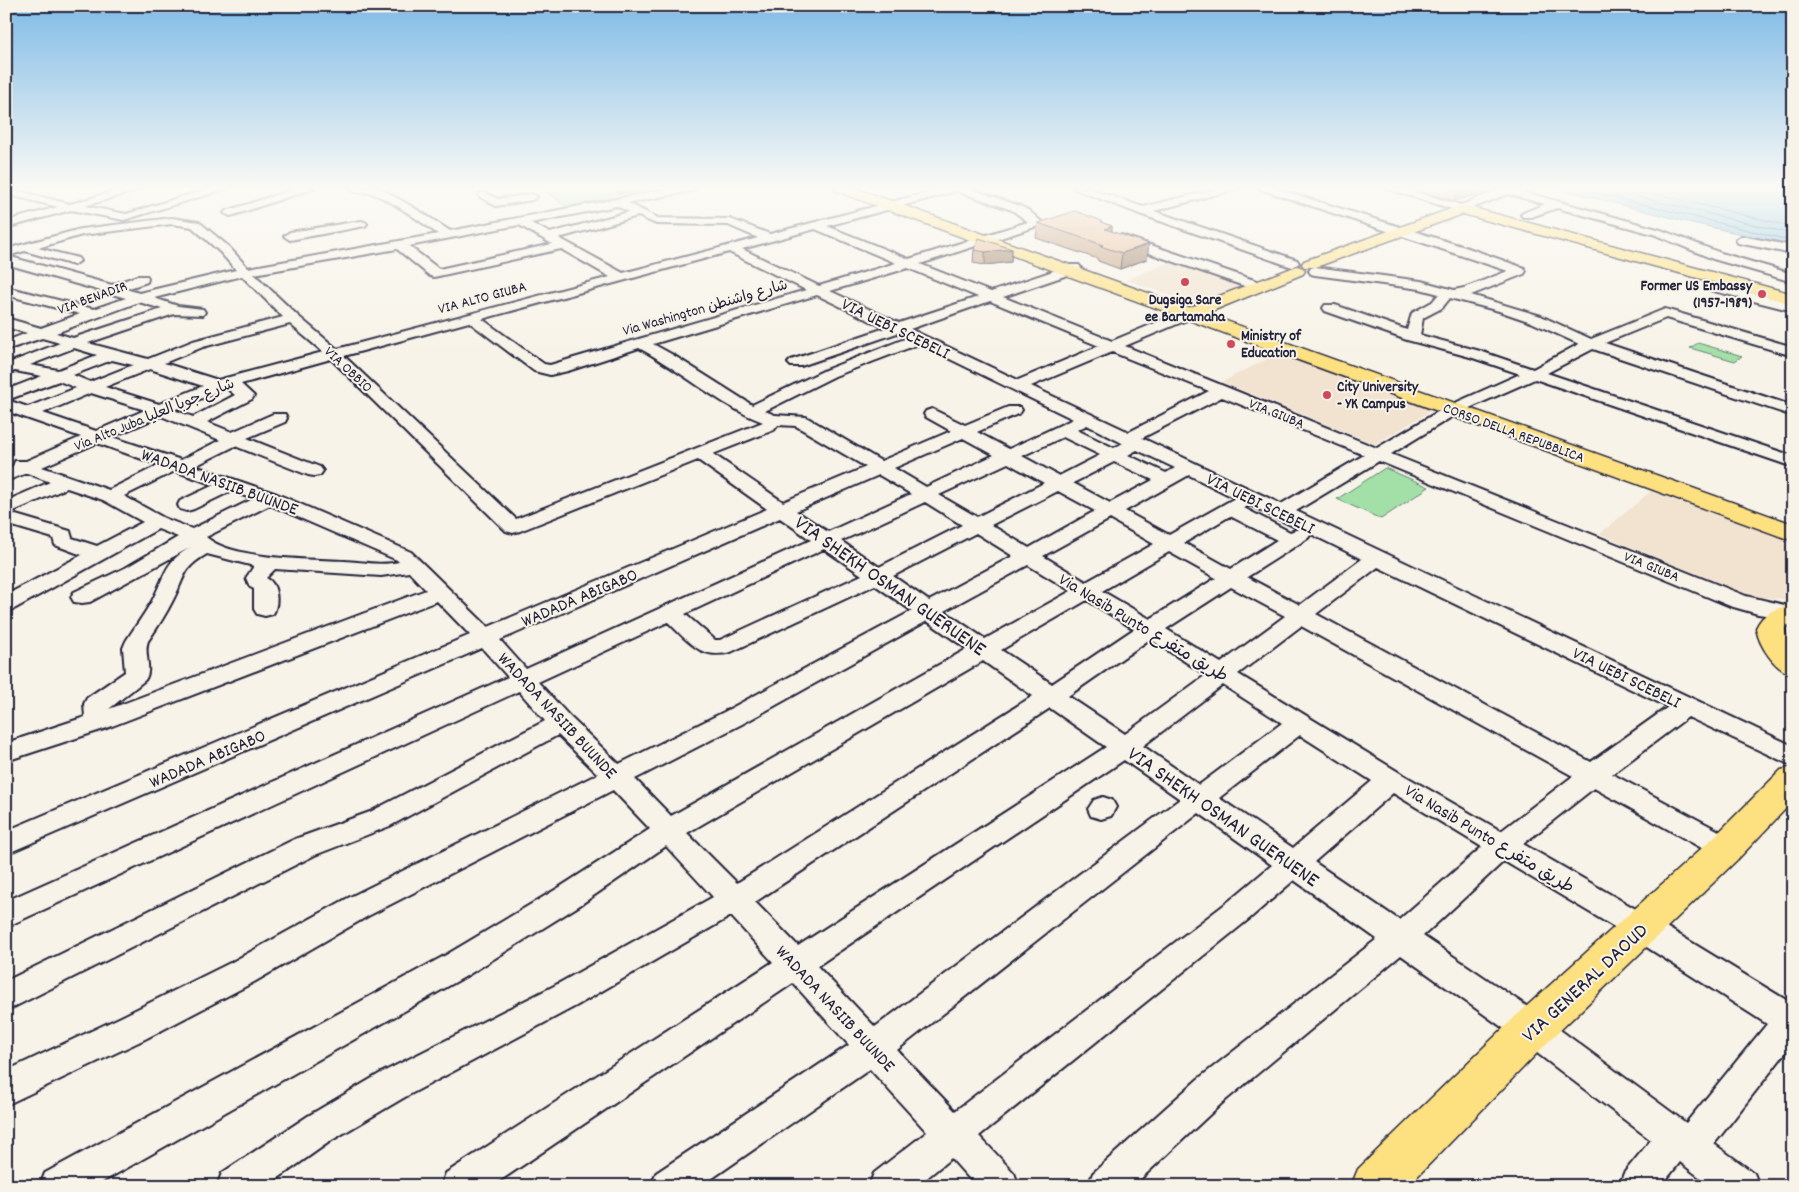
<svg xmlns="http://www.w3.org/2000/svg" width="1799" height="1192" viewBox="0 0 1799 1192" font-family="Dekko,'Playpen Sans Arabic',sans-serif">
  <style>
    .built { fill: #f2e2d0 }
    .green { fill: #a3e0a7; stroke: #628171 }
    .water { fill: #85c6e6; stroke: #5d84a2 }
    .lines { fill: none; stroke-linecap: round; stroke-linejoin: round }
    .shore { stroke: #4a647f; stroke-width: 1 }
    .minor-casing { stroke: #22223b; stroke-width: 4 }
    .major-casing { stroke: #22223b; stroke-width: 3 }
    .highway-casing { stroke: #22223b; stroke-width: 3 }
    .minor { fill: #f7f3e8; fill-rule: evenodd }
    .major { fill: #fde080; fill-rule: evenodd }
    .highway { fill: #fde080; fill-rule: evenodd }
    .wall { fill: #c8a183; stroke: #22223b }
    .shaded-wall { fill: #a2836a; stroke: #22223b }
    .building { fill: #e8bb98; stroke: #22223b }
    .poi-dot { fill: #d1495b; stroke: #f7f3e8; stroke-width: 2 }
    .labels { text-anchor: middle; stroke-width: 4; stroke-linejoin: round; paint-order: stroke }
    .far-poi-label { font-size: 15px; font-weight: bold; fill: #22223b; stroke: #f7f3e8; text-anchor: start }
    .far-street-label { font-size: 15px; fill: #22223b; stroke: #f7f3e8 }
    .street-label { font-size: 18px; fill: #22223b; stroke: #f7f3e8 }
    .near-street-label { font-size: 21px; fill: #22223b; stroke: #f7f3e8 }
  </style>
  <rect width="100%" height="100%" fill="#f7f3e8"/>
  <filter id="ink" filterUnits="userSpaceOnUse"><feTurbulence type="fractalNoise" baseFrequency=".02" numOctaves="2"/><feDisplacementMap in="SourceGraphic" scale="10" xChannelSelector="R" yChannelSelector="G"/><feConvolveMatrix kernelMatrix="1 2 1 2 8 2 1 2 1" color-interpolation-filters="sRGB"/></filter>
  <g filter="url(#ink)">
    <!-- built -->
    <path class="built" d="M 1175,260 L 1245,284 L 1195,304 L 1126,280 Z
      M 1281,352 L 1436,408 L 1375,444 L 1222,382 Z
      M 1651,491 L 1793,542 L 1793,600 L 1751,596 L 1600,534 Z"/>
    <!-- green -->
    <path class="green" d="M 541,188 L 678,188 L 570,209 Z
      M 1698,343 L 1742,356 L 1735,361 L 1690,348 Z
      M 1385,468 L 1429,487 L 1381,519 L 1337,499 Z"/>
    <!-- water -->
    <path class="water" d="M 1556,188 L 1793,188 L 1793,246 L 1684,221 Z"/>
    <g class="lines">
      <!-- shore -->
      <path class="shore" d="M 1576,188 L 1793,241
        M 1602,188 L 1793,234
        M 1632,188 L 1793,227"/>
      <defs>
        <path id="minor" d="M 6,188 L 70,204 L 126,188 L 144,188 L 85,206 L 126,214 L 211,188 L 229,188 L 124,220 L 71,210 L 6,228 L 6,221 L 58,207 L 6,194 Z
          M 298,188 L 315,188 L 234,215 L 230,216 L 224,213 L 226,211 Z
          M 348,188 L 380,188 L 421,212 L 450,231 L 673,188 L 696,188 L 691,191 L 628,203 L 658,218 L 730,219 L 770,234 L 944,188 L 968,188 L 1020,206 L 1028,210 L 1043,223 L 1041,225 L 920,264 L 991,292 L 1071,265 L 1079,265 L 1081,268 L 1079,271 L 1003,297 L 1112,341 L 1184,311 L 1194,311 L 1196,314 L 1194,317 L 1125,346 L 1377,448 L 1446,407 L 1520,374 L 1470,357 L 1407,340 L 1325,311 L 1323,308 L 1325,305 L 1335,305 L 1407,330 L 1412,313 L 1432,302 L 1439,294 L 1420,289 L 1315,275 L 1311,274 L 1309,271 L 1311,268 L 1315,267 L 1421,281 L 1454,290 L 1464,288 L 1508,271 L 1257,188 L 1274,188 L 1468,248 L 1524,268 L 1526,271 L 1524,274 L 1471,295 L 1541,316 L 1591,339 L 1665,309 L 1793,347 L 1793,356 L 1666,318 L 1605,343 L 1793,406 L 1793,416 L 1593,349 L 1547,373 L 1793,456 L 1793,467 L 1535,379 L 1458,413 L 1391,454 L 1746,596 L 1793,607 L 1793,619 L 1758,614 L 1730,606 L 1379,461 L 1296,511 L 1793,746 L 1793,766 L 1688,717 L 1612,774 L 1736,840 L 1740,848 L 1736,856 L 1726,859 L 1716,856 L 1594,788 L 1523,844 L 1653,919 L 1791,1003 L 1793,1002 L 1793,1043 L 1714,1144 L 1754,1173 L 1759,1186 L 1711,1186 L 1680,1162 L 1661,1186 L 1619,1186 L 1624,1173 L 1651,1140 L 1520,1040 L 1401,955 L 1222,1103 L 1133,1186 L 1088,1186 L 1093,1173 L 1198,1079 L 1377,939 L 1294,880 L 1249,919 L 979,1136 L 1014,1173 L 1019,1186 L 976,1186 L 951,1158 L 917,1186 L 869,1186 L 874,1173 L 927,1132 L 870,1069 L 701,1186 L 651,1186 L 656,1173 L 849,1045 L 793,983 L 492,1186 L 441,1186 L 446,1173 L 773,962 L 731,916 L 576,1006 L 405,1097 L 332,1140 L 267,1186 L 217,1186 L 222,1173 L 308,1116 L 381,1073 L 554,986 L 713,897 L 666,846 L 580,905 L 468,975 L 95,1186 L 40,1186 L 45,1173 L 446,955 L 560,887 L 650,829 L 613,790 L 368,916 L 254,982 L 145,1039 L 6,1105 L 6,1071 L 121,1017 L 232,962 L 348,898 L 598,774 L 558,735 L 390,826 L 315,855 L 6,1011 L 6,981 L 295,839 L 370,812 L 545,721 L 519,691 L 6,927 L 6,901 L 508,677 L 482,648 L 6,854 L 6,831 L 470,635 L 437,601 L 107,728 L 6,761 L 6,743 L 85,717 L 84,704 L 87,698 L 125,672 L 123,648 L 126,641 C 134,628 144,615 152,601 C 166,575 163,562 193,546 L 90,602 L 82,603 L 74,602 L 71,597 L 74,592 L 127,567 L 178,537 L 158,529 L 14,609 L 6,610 L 6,595 L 82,555 L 55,545 L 53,538 L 6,524 L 6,501 L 50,482 L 27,473 L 6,481 L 6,469 L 13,466 L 15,461 L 26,461 L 81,437 L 6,411 L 6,390 L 42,376 L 15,371 L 6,374 L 6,364 L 60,343 L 42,338 L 6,350 L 6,341 L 27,333 L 6,327 L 6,318 L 41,328 L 80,314 L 6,295 L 6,287 L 94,309 L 126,298 L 6,264 L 6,249 L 81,229 L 172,218 L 199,222 L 228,246 L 248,268 L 438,234 C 418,220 397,204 374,194 C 365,190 356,195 348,188 ZM 957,191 L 1012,210 L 1028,222 L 909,259 L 827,226 ZM 617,206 L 629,212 L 550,233 L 531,223 ZM 638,216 L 656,224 L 728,225 L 758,238 L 623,273 L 559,238 ZM 172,224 L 192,227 L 220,252 L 236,270 L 139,293 L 126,289 L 147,282 L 148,279 L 147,276 L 137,276 L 112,285 L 7,256 L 25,251 L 74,265 L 80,261 L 78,258 L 38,248 L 82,235 ZM 519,225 L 552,244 L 439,269 L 409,246 ZM 815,229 L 896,263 L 819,286 L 742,249 ZM 397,249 L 430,276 L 434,277 L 561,249 L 610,277 L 337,349 L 298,316 L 254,274 ZM 729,252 L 806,290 L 550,365 L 544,364 L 482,319 ZM 908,268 L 978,297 L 899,323 L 830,291 ZM 242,276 L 283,317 L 193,341 L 148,359 L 88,343 L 174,314 L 203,315 L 205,312 L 203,309 L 178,306 L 154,298 ZM 817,295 L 885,328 L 791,360 L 788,363 L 791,366 L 801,366 L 897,333 L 907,338 L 825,370 L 752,405 L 673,355 L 653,344 ZM 1450,298 L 1499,311 L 1531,322 L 1579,344 L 1533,369 L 1480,351 L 1420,335 L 1423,318 L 1442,308 ZM 990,301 L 1099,346 L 1018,380 L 910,329 ZM 139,302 L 162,309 L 73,338 L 56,333 ZM 469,322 L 534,371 L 550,375 L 568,371 L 639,348 C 680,370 720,406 763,422 L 516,519 L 344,356 ZM 290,324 L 323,352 L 218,380 L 164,363 L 203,347 ZM 919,344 L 1073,419 L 1009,449 L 977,432 L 1020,413 L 1022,410 L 1020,407 L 1008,407 L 965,425 L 932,409 L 926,411 L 924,414 L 926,417 L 951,431 L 881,461 L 806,417 L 775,415 L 765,411 L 835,376 ZM 74,348 L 97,355 L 58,370 L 30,365 ZM 1112,352 L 1209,391 L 1129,432 L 1031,386 ZM 331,359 L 506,531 L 513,533 L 520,531 L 698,460 L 767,509 L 488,627 L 411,552 L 277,494 L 195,466 L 235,446 L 308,475 L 314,476 L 320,475 L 323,471 L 320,467 L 247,438 L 285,422 L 287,418 L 285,414 L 273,414 L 232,432 L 207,422 L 252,399 L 254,396 L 241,384 ZM 112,360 L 133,365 L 90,382 L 73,375 ZM 150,369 L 203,386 L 159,404 L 105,387 ZM 59,381 L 76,388 L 28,407 L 7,400 ZM 226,388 L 235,395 L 193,417 L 174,410 ZM 91,393 L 145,410 L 96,431 L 43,413 ZM 1222,397 L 1364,455 L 1281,504 L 1142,438 ZM 161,416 L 220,440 L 181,460 L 112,437 ZM 778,425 L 796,426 L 866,467 L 783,502 L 713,454 L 774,430 ZM 1087,425 L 1122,443 L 1123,443 L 1114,448 L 1077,430 ZM 1063,437 L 1100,455 L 1059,476 L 1022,456 ZM 963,438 L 994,455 L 926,487 L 894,468 ZM 97,443 L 159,465 L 109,490 L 42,467 ZM 1137,450 L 1175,468 L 1166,473 L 1128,455 ZM 1114,462 L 1153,480 L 1110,503 L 1073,483 ZM 1008,463 L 1044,483 L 977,517 L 939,495 ZM 175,471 L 214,485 L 180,501 L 178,505 L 180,509 L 187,511 L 194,509 L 231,491 L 253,499 L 192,529 L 164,518 L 124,496 ZM 879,475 L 911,494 L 828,532 L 796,511 ZM 1189,475 L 1235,498 L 1169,535 L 1125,511 ZM 67,488 L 103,500 L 143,522 L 97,546 L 72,538 L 70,531 L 9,513 ZM 1058,491 L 1095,511 L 1029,548 L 991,525 ZM 925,502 L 962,525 L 879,567 L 841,541 ZM 270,505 L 397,560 L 399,562 C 381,566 363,562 345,561 C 310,559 232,560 206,537 ZM 1250,505 L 1299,529 L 1290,532 L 1244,508 ZM 1230,516 L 1277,540 L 1231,569 L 1184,543 ZM 780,518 L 811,540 L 526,669 L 500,640 ZM 1110,519 L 1154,544 L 1086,582 L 1043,556 ZM 976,533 L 1013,556 L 929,601 L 893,576 ZM 1311,534 L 1362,559 L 1300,605 L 1247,577 L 1308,538 ZM 824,549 L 862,575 L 720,640 L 715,640 L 685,614 ZM 1169,552 L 1216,578 L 1150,619 L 1102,591 ZM 207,554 L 254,566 L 246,578 L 250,587 L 254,589 L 254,609 L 257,614 L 265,616 L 273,614 C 279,604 278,583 266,578 L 275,569 L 381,576 L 409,572 L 426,590 L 109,709 L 145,680 C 153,669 143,654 148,641 C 157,628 166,614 173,600 C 186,576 181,569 207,554 ZM 1028,565 L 1071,591 L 985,639 L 944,611 ZM 1378,567 L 1668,707 L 1591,762 L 1316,614 ZM 875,585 L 912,611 L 724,712 L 619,764 L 570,717 L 538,682 L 668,622 C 688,641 700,660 731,652 ZM 1231,587 L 1285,616 L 1221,663 L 1166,629 ZM 1087,600 L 1134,629 L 1052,684 L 1001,650 ZM 927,621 L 967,649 L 671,816 L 635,779 L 742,724 ZM 1301,626 L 1573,776 L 1501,831 L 1400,773 L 1238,674 ZM 1150,639 L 1206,675 L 1125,734 L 1068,696 ZM 983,661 L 1033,696 L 737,883 L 687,833 ZM 1223,685 L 1282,723 L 1199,785 L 1143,746 ZM 1050,708 L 1106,747 L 798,946 L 755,902 ZM 1300,735 L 1372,781 L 1293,848 L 1219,798 ZM 1124,760 L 1180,799 L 875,1027 L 817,966 ZM 1393,793 L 1482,847 L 1399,920 L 1314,862 ZM 1199,813 L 1272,865 L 1229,901 L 955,1111 L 897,1050 ZM 1504,861 L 1631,937 L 1767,1024 L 1686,1123 L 1544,1018 L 1423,936 Z
          M 1072,188 L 1088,188 L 1143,207 L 1221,188 L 1240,188 L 1154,211 L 1297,260 L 1299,263 L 1293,267 L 1289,266 L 1137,213 Z
          M 1384,188 L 1402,188 L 1461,205 L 1503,188 L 1518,188 L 1517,190 L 1661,230 L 1721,253 L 1793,274 L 1793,282 L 1713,259 L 1653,234 L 1557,208 L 1531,217 L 1523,217 L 1521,215 L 1523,213 L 1545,204 L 1508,194 L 1462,212 Z
          M 484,192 L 498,199 L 532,194 L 537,197 L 532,200 L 496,206 L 480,197 L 479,195 L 480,193 Z
          M 361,221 L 365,222 L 367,224 L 365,226 L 290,240 L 284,236 L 290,232 Z
          M 1121,235 L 1263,283 L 1265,286 L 1263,289 L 1253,289 L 1117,242 L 1115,239 Z
          M 1742,236 L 1793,246 L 1793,254 L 1738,243 L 1736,240 Z
          M 1725,277 L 1731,281 L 1725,286 L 1793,303 L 1793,311 L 1710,290 L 1708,287 Z
          M 1103,797 L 1112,800 L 1116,807 L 1111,816 L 1101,819 L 1091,816 L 1088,809 L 1094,800 Z"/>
        <path id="major" d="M 1462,205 L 1793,294 L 1793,304 L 1463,214 L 1316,267 L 1304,267 L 1302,264 L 1304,261 Z
          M 1297,266 L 1303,268 L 1305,271 L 1303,274 L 1195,318 L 1189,319 L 1183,318 L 1180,314 L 1183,310 Z
          M 1793,604 L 1793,622 L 1785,628 L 1786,634 L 1793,645 L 1793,675 C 1775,670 1759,646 1756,628 C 1764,611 1776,609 1793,604 Z
          M 1793,767 L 1793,801 L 1739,858 L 1547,1043 L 1408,1186 L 1351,1186 L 1358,1169 L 1517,1015 L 1713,838 L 1781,770 Z"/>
        <path id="highway" d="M 834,188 L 855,188 L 1793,524 L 1793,541 L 836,191 Z"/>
      </defs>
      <!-- minor casing -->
      <use href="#minor" class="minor-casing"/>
      <!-- major casing -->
      <use href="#major" class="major-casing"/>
      <!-- highway casing -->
      <use href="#highway" class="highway-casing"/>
      <!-- minor -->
      <use href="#minor" class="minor"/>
      <!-- major -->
      <use href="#major" class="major"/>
      <!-- highway -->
      <use href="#highway" class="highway"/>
    </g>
    <!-- wall -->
    <path class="wall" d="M 612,188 L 646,188 L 619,194 Z
      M 1410,188 L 1490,188 L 1489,191 L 1454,201 Z
      M 1038,223 L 1103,223 L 1112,226 L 1112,231 L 1147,259 L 1120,269 L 1098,261 L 1098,259 L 1036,238 Z
      M 1012,249 L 1011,262 L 985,265 L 973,263 L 974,250 Z"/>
    <!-- shaded-wall -->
    <path class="shaded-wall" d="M 619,188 L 646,188 L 619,194 Z
      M 1466,188 L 1490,188 L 1489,191 L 1454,201 L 1457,191 Z
      M 1112,226 L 1111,241 L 1105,229 Z
      M 1149,244 L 1147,259 L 1120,269 L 1122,253 Z
      M 1012,249 L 1011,262 L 985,265 L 985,252 Z"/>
    <!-- building -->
    <path class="building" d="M 1448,188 L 1466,188 L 1457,191 Z
      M 1075,211 L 1100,220 L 1103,223 L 1112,226 L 1105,229 L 1149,244 L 1122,253 L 1100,246 L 1103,245 L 1038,223 Z
      M 979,238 L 1012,249 L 985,252 L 974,250 Z"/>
  </g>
  <!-- sky -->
  <linearGradient id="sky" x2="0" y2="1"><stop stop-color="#80bbe7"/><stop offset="0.53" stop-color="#fbfaf5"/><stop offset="1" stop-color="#fbfaf5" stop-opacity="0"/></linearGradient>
  <rect width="1799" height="355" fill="url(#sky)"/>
  <!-- markers -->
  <g class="poi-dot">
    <circle cx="1185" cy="282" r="5"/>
    <circle cx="1762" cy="294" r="5"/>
    <circle cx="1231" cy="344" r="5"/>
    <circle cx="1327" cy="395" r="5"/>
  </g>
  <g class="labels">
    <!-- far-poi labels -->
    <g class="far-poi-label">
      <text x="1752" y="290" text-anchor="end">Former US Embassy<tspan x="1752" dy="17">(1957-1989)</tspan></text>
      <text x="1185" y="304" text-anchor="middle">Dugsiga Sare<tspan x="1185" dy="17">ee Bartamaha</tspan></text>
      <text x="1241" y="340">Ministry of<tspan x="1241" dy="17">Education</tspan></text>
      <text x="1337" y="391">City University<tspan x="1337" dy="17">- YK Campus</tspan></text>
    </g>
    <!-- far-street labels -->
    <g class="far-street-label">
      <text transform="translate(92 297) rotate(-20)" y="5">VIA BENADIR</text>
      <text transform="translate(482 297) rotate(-15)" y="5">VIA ALTO GIUBA</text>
      <text transform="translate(705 307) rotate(-16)" y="5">Via Washington شارع واشنطن</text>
      <text transform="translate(349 369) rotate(43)" y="5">VIA OBBIO</text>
      <text transform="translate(1277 413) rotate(22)" y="5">VIA GIUBA</text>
      <text transform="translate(154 414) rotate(-22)" y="5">Via Alto Juba شارع جوبا العليا</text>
      <text transform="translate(1514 432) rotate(20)" y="5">CORSO DELLA REPUBBLICA</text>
      <text transform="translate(1652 566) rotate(22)" y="5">VIA GIUBA</text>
    </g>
    <!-- street labels -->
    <g class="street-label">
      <text transform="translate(896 328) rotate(26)" y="6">VIA UEBI SCEBELI</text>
      <text transform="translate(220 481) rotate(20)" y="6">WADADA NASIIB BUUNDE</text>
      <text transform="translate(1261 503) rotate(26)" y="6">VIA UEBI SCEBELI</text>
      <text transform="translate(579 597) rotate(-23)" y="6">WADADA ABIGABO</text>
      <text transform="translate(1144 627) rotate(31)" y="6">Via Nasib Punto طريق متفرع</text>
      <text transform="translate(1627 677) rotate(26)" y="6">VIA UEBI SCEBELI</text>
      <text transform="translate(558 715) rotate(47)" y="6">WADADA NASIIB BUUNDE</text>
      <text transform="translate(207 758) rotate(-23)" y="6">WADADA ABIGABO</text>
      <text transform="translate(1490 838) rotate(31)" y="6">Via Nasib Punto طريق متفرع</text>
      <text transform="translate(836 1008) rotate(47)" y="6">WADADA NASIIB BUUNDE</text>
    </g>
    <!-- near-street labels -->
    <g class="near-street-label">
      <text transform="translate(891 585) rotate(35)" y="7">VIA SHEKH OSMAN GUERUENE</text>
      <text transform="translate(1224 816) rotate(35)" y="7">VIA SHEKH OSMAN GUERUENE</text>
      <text transform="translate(1584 982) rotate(-43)" y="7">VIA GENERAL DAOUD</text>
    </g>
  </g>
  <!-- margin -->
  <rect width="1799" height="1192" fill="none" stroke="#f7f3e8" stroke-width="25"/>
  <rect x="12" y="12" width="1774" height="1167" fill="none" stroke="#22223b" stroke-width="2" filter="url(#ink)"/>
</svg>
